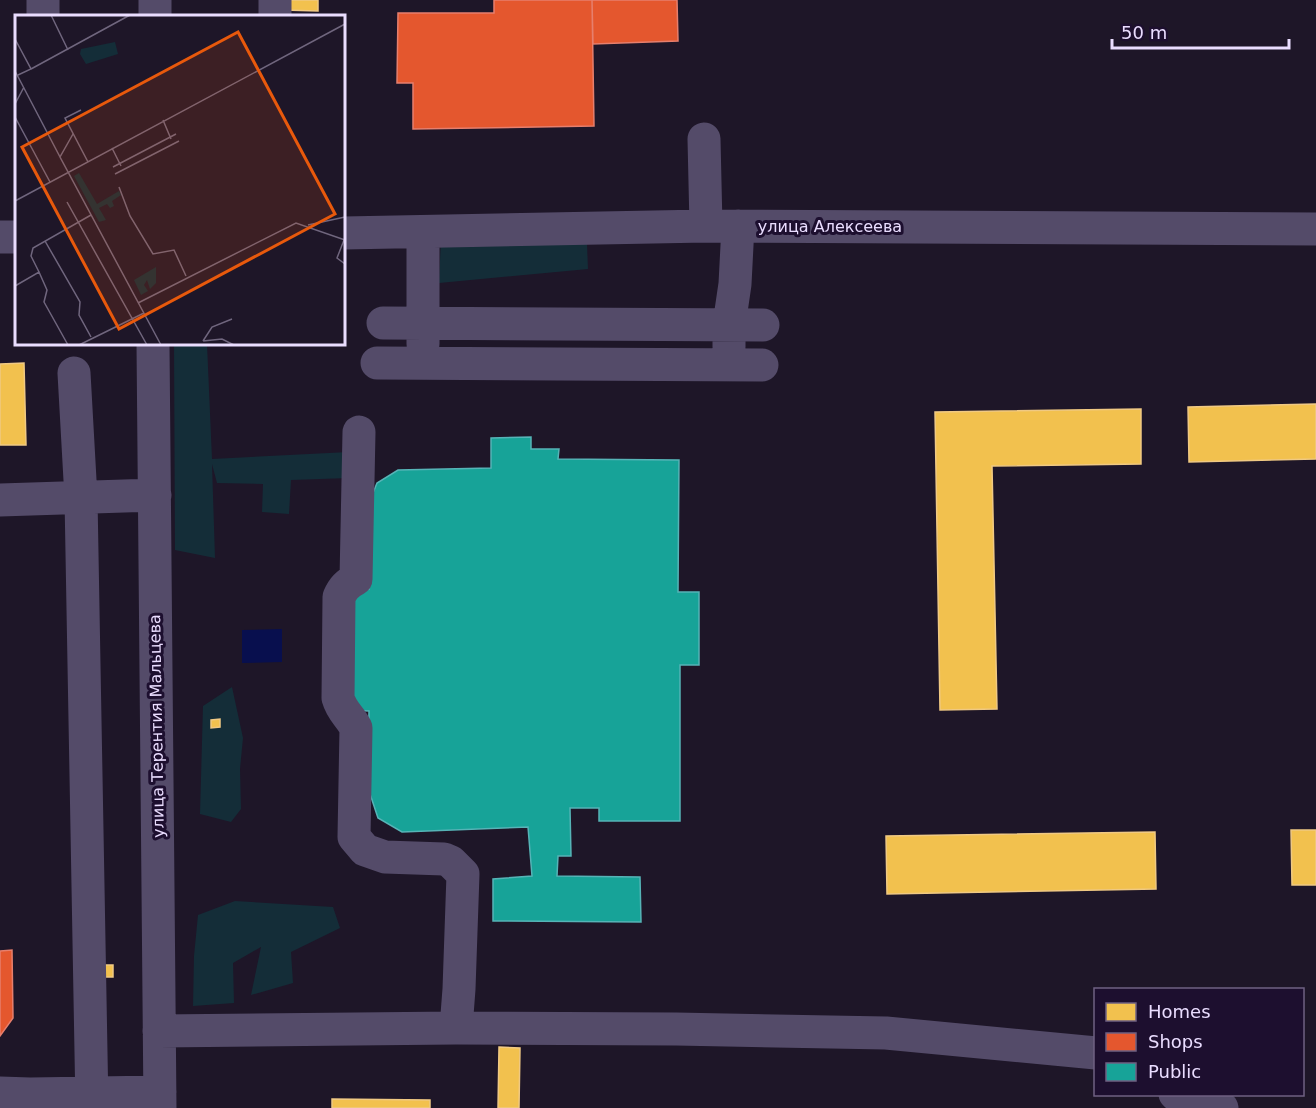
<svg xmlns="http://www.w3.org/2000/svg" width="1316" height="1108" viewBox="0 0 1316 1108" font-family="'DejaVu Sans',sans-serif">
  <style>
    .green { fill: #142d38 }
    .water { fill: #080f4e }
    .homes { fill: #f2c14e; stroke: #f0c983; stroke-width: 1.5 }
    .shops { fill: #e4572e; stroke: #e67f6d; stroke-width: 1.5 }
    .public { fill: #17a398; stroke: #56b4b7; stroke-width: 1.5 }
    .lines { fill: none; stroke-linecap: round; stroke-linejoin: round }
    .minor { stroke: #544b69; stroke-width: 33 }
    .labels { text-anchor: middle; stroke-width: 6; stroke-linejoin: round; paint-order: stroke }
    .street-label { font-size: 16px; fill: #eaddff; stroke: #1d0f2f }
    .inset-road { fill: none; stroke: #70667e; stroke-width: 1.5 }
    .view { fill: #e8590c; fill-opacity: 0.15; stroke: #e8590c; stroke-width: 3 }
    .inset-edge { fill: none; stroke: #eaddff; stroke-width: 3 }
  </style>
  <rect width="100%" height="100%" fill="#1e1628"/>
  <!-- green -->
  <path class="green" d="M 441,239 L 587,244 L 588,269 L 439,283 Z
    M 174,344 L 207,344 L 212,459 L 349,452 L 349,478 L 291,480 L 289,514 L 262,512 L 263,484 L 217,483 L 212,464 L 215,558 L 175,550 Z
    M 232,687 L 243,738 L 240,769 L 241,809 L 231,822 L 200,814 L 203,706 Z
    M 235,901 L 333,907 L 340,928 L 291,952 L 293,983 L 251,995 L 261,947 L 233,963 L 234,1003 L 193,1006 L 194,956 L 198,915 Z"/>
  <!-- water -->
  <path class="water" d="M 282,629 L 282,662 L 242,663 L 242,630 Z"/>
  <!-- homes -->
  <path class="homes" d="M 284,0 L 318,0 L 318,11 L 283,10 Z
    M 24,363 L 26,445 L 0,445 L 0,364 Z
    M 1316,404 L 1316,459 L 1189,462 L 1188,407 Z
    M 1141,409 L 1141,464 L 992,466 L 997,709 L 940,710 L 935,412 Z
    M 220,719 L 220,727 L 211,728 L 211,720 Z
    M 1291,830 L 1316,830 L 1316,885 L 1292,885 Z
    M 1155,832 L 1156,889 L 887,894 L 886,836 Z
    M 100,965 L 113,965 L 113,977 L 101,977 Z
    M 499,1047 L 520,1048 L 519,1108 L 498,1108 Z
    M 332,1099 L 430,1100 L 430,1108 L 332,1108 Z"/>
  <!-- shops -->
  <path class="shops" d="M 494,0 L 592,0 L 594,126 L 413,129 L 413,83 L 397,83 L 398,13 L 494,13 Z
    M 592,0 L 677,0 L 678,41 L 593,44 Z
    M 12,950 L 13,1018 L 0,1036 L 0,951 Z"/>
  <!-- public -->
  <path class="public" d="M 531,437 L 531,449 L 559,449 L 558,459 L 679,460 L 678,592 L 699,592 L 699,665 L 680,665 L 680,821 L 599,821 L 599,808 L 570,808 L 571,856 L 558,856 L 557,876 L 640,877 L 641,922 L 493,921 L 493,879 L 532,876 L 528,827 L 402,832 L 378,818 L 368,788 L 369,711 L 346,710 L 345,589 L 369,589 L 369,503 L 377,483 L 398,470 L 491,468 L 491,438 Z"/>
  <g class="lines">
    <!-- minor -->
    <path class="minor" d="M 43,0 L 43,16
      M 155,16 L 155,0
      M 275,16 L 275,0
      M 704,139 L 706,226
      M 344,233 L 706,226 L 1316,229
      M 0,237 L 16,237
      M 383,323 L 763,325
      M 153,344 L 160,1108
      M 423,344 L 423,232
      M 729,347 L 729,325 L 735,284 L 738,226
      M 377,363 L 762,365
      M 74,373 L 81,498 L 92,1108
      M 359,432 L 356,579 C 347,584 343,588 339,597 L 338,698 C 342,712 350,716 356,728 L 354,837 L 365,850 L 385,857 L 444,859 L 451,862 L 463,874 L 459,989 L 456,1028
      M 0,500 L 155,495
      M 159,1031 L 456,1028 L 676,1029 L 886,1033 L 1096,1053
      M 0,1093 L 30,1094 L 160,1092
      M 1175,1094 L 1222,1108"/>
  </g>
  <g class="labels">
    <!-- street labels -->
    <g class="street-label">
      <text x="830" y="232">улица Алексеева</text>
      <text transform="translate(156 726) rotate(-91)" y="6">улица Терентия Мальцева</text>
    </g>
  </g>
  <!-- overview -->
  <g transform="translate(15 15)">
    <rect width="330" height="330" fill="#1e1628"/>
    <path d="M 100,27 L 103,39 L 71,49 L 65,39 L 66,34 ZM 64,158 L 82,189 L 104,176 L 106,180 L 97,186 L 99,191 L 95,193 L 92,189 L 84,193 L 91,205 L 84,207 L 59,161 ZM 141,252 L 141,268 L 135,274 L 132,265 L 129,270 L 133,276 L 126,280 L 119,265 Z" fill="#142d38"/>
    <path class="inset-road" d="M 36,0 L 53,35M 0,24 L 16,54 L 3,60M 16,54 L 115,0M 0,56 L 45,142M 0,89 L 9,72M 66,95 L 50,103 L 73,147M 0,102 L 35,167M 148,105 L 156,124M 58,119 L 45,142 L 146,330M 97,133 L 106,151M 98,152 L 161,119M 100,159 L 164,126M 104,172 L 115,201 L 138,239 L 159,235 L 171,261M 0,186 L 330,9M 52,187 L 132,330M 293,210 L 330,202M 329,225 L 322,243 L 330,249M 30,226 L 65,287 L 64,300 L 76,322M 24,257 L 16,241 L 18,233 L 76,200M 0,271 L 24,257 L 32,275 L 29,287 L 53,330M 123,288 L 281,208 L 330,225M 188,326 L 197,312 L 217,304M 188,326 L 207,324 L 219,330M 64,330 L 129,298"/>
    <path class="view" d="M 223,17 L 320,199 L 104,314 L 7,132 Z"/>
    <rect width="330" height="330" class="inset-edge"/>
  </g>
  <!-- legend -->
  <rect x="1094" y="988" width="210" height="108" fill="#1d0f2f" stroke="#6f6182" stroke-width="1.5"/>
  <rect x="1106" y="1003" width="30" height="18" fill="#f2c14e" stroke="#6f6182" stroke-width="1.5"/>
  <text x="1148" y="1018" font-size="18" fill="#eaddff">Homes</text>
  <rect x="1106" y="1033" width="30" height="18" fill="#e4572e" stroke="#6f6182" stroke-width="1.5"/>
  <text x="1148" y="1048" font-size="18" fill="#eaddff">Shops</text>
  <rect x="1106" y="1063" width="30" height="18" fill="#17a398" stroke="#6f6182" stroke-width="1.5"/>
  <text x="1148" y="1078" font-size="18" fill="#eaddff">Public</text>
  <!-- scale -->
  <path d="M1112 39v9h177v-9" fill="none" stroke="#eaddff" stroke-width="3"/>
  <text x="1121" y="39" font-size="18" fill="#eaddff" stroke="#1d0f2f" stroke-width="4.5" paint-order="stroke">50 m</text>
</svg>
